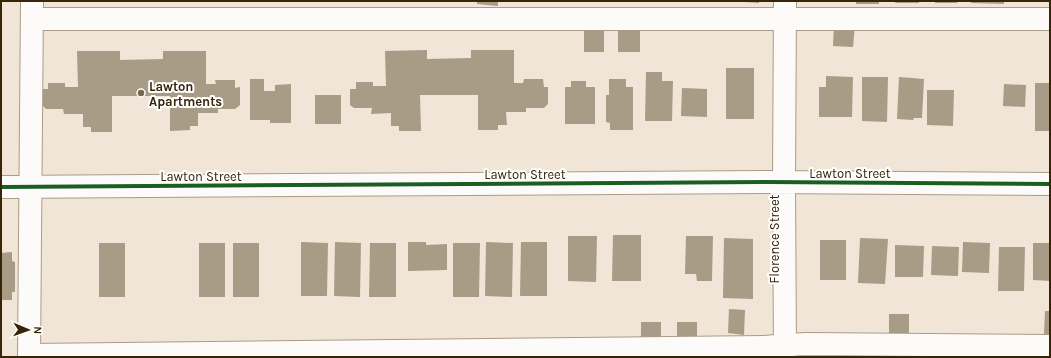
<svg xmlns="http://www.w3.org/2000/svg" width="1051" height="358" viewBox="0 0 1051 358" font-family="Karla,sans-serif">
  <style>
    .building { fill: #a89c86 }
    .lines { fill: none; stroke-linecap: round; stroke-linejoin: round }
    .minor-casing { stroke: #aa9c87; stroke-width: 24 }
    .minor { stroke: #fdfbf9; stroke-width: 22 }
    .cycleway-casing { stroke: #fff; stroke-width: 6 }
    .cycleway { stroke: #1b5e20; stroke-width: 4 }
    .poi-dot { fill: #78684f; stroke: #fff; stroke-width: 1.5 }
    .labels { text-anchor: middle; stroke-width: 4; stroke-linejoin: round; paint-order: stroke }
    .poi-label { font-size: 13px; font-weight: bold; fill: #372506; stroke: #fff; text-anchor: start }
    .street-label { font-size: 13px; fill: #372506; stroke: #fff }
  </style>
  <rect width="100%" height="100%" fill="#f0e5d6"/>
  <!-- building -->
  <path class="building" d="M 477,1 L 498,1 L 498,6 L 477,4 Z
    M 745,1 L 759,1 L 759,3 L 745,2 Z
    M 856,1 L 879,1 L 879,4 L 856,4 Z
    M 896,1 L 919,1 L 919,3 L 895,3 Z
    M 935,1 L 957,1 L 957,3 L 935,3 Z
    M 971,1 L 1004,1 L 1004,4 L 971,3 Z
    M 834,24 L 855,25 L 853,47 L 833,46 Z
    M 618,28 L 640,28 L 640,52 L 618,52 Z
    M 584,30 L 604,30 L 604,52 L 584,52 Z
    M 427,50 L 427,59 L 471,58 L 471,50 L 514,50 L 514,83 L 523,83 L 524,79 L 543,79 L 544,87 L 548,87 L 548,104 L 544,108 L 526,108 L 526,112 L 506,112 L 507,125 L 498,125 L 498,130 L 478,130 L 478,95 L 420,95 L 421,131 L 399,131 L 399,126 L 391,126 L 391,113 L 371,114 L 372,108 L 354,108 L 350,105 L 350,89 L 356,89 L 356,82 L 373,82 L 373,86 L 386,86 L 385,51 Z
    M 77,51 L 120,51 L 120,60 L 163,59 L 163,51 L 206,51 L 206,84 L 216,84 L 215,80 L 235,80 L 235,88 L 240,87 L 240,105 L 235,109 L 218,109 L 218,113 L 198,113 L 198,126 L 190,126 L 190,130 L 170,131 L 170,96 L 112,96 L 112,132 L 91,132 L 91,127 L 83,127 L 83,114 L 64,114 L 63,109 L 46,109 L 42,105 L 42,89 L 48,89 L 48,83 L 65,83 L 65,87 L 78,87 Z
    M 726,68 L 754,68 L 754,119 L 726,119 Z
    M 646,72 L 662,72 L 662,81 L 673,81 L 672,121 L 645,121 Z
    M 826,76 L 853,77 L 852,117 L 819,117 L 819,87 L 826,87 Z
    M 862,77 L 888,77 L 887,122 L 862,121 Z
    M 899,77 L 924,79 L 922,118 L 914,118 L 913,120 L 897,119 Z
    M 250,79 L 264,79 L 264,91 L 275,91 L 275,85 L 291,84 L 291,123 L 270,123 L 270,120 L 250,120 Z
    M 609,79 L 626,79 L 626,87 L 633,87 L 633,130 L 610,130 L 610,123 L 606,122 L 606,95 L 609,95 Z
    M 571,81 L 586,81 L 586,87 L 595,87 L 595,124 L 565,124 L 565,87 L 571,87 Z
    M 1035,83 L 1050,83 L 1050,131 L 1035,131 Z
    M 1004,84 L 1026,85 L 1025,107 L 1003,106 Z
    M 682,88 L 707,89 L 707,117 L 681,116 Z
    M 927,90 L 954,90 L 953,126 L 927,125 Z
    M 315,95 L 341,95 L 341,124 L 315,124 Z
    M 613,235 L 641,235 L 641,281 L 612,281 Z
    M 568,236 L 597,236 L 596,282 L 568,281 Z
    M 686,236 L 713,236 L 712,281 L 697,281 L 696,274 L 685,274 Z
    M 724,238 L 753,239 L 753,299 L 723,298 Z
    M 860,238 L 888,239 L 885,284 L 858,283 Z
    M 820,240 L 846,240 L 846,280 L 820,280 Z
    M 301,242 L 328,243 L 327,296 L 301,296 Z
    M 335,242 L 361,243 L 360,297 L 334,296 Z
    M 408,242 L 426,242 L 426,245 L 447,244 L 447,270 L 408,271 Z
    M 486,242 L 513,243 L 512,297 L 485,296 Z
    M 521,242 L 547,242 L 547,296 L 520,296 Z
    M 963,242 L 990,243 L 989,273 L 962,272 Z
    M 99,243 L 125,243 L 125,297 L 99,297 Z
    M 199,243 L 225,243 L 225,297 L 199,297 Z
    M 233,243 L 259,243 L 259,297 L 233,297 Z
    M 370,243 L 396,243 L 396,297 L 369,297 Z
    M 453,243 L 480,243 L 479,297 L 453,297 Z
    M 1033,243 L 1050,243 L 1050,281 L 1033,280 Z
    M 895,245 L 924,246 L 923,277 L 895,277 Z
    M 932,246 L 959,247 L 958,276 L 931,275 Z
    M 999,247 L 1025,247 L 1024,291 L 998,291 Z
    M 12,252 L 12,261 L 15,262 L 15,292 L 12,292 L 12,300 L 1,300 L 1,253 Z
    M 729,309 L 745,310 L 744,335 L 728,333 Z
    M 1045,311 L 1050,311 L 1050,334 L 1044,334 Z
    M 889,314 L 909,314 L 909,335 L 889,335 Z
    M 641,322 L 661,322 L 661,341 L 641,342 Z
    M 677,322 L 697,322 L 697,341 L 677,341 Z
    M 910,355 L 931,355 L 931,357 L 910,357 Z
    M 952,355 L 975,355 L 975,357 L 952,357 Z"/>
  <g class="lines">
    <defs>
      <path id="minor" d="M 32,19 L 1050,19
        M 1,187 L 766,182 L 1050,184
        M 29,355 L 766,347 L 785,345 L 807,344 L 1050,346
        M 29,357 L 32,1
        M 785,357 L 784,182 L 785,1"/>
    </defs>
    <!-- minor casing -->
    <use href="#minor" class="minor-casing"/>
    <!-- minor -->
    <use href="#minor" class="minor"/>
    <defs>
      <path id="cycleway" d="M 1,187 L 766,182 L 1050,184"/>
    </defs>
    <!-- cycleway casing -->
    <use href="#cycleway" class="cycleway-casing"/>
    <!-- cycleway -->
    <use href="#cycleway" class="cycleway"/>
  </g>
  <!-- markers -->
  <circle class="poi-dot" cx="141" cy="93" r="4"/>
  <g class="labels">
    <!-- poi labels -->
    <g class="poi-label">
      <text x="149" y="91">Lawton<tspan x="149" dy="15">Apartments</tspan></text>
    </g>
    <!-- street labels -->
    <g class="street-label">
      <text x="850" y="178">Lawton Street</text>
      <text x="525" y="179">Lawton Street</text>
      <text x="201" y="181">Lawton Street</text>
      <text transform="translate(774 239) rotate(-90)" y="5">Florence Street</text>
    </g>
  </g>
  <!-- border -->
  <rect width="1051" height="358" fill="none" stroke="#372506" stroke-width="4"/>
  <!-- north arrow -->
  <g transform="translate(28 330) rotate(92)" stroke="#ffffff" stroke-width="3" paint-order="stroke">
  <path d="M0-3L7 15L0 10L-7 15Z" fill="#372506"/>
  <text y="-6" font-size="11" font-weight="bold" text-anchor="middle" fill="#372506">N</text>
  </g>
</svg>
